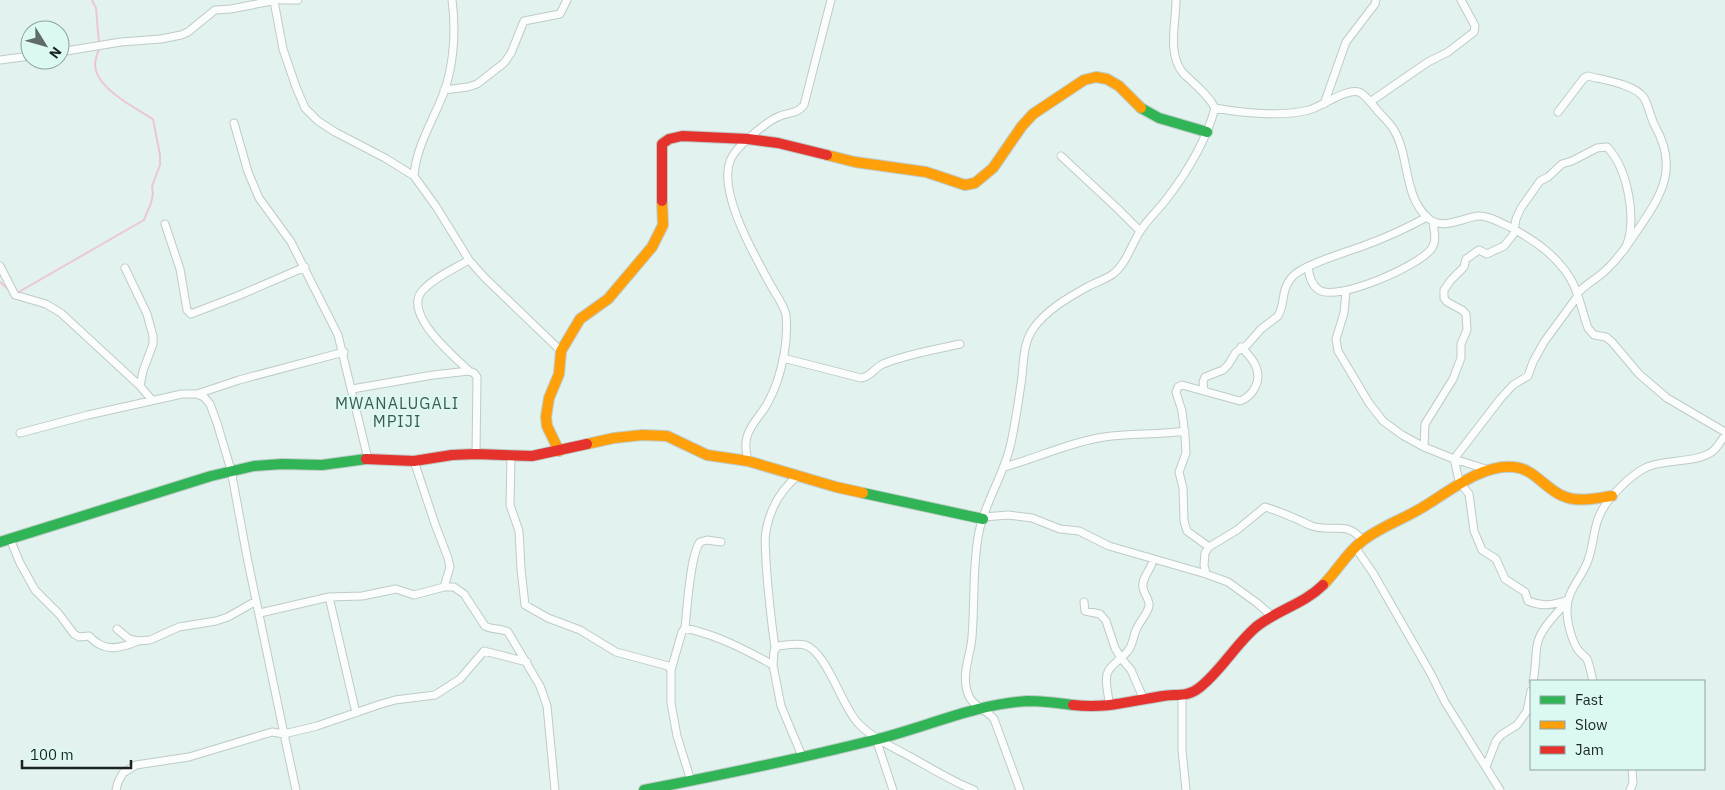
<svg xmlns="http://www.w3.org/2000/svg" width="1725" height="790" viewBox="0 0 1725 790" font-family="'IBM Plex Sans',sans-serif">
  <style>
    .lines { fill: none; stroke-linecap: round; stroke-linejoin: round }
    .stream { stroke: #ecc6d7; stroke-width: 2 }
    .street-casing { stroke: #becbc8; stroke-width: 9 }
    .fast-casing { stroke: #becbc8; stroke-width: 12 }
    .slow-casing { stroke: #becbc8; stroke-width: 12 }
    .jam-casing { stroke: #becbc8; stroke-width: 12 }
    .street { stroke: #fbfdfc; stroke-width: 7 }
    .fast { stroke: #30b455; stroke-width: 10 }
    .slow { stroke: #ff9f0a; stroke-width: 10 }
    .jam { stroke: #e5322d; stroke-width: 10 }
    .labels { text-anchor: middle; stroke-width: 4; stroke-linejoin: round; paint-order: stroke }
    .quarter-label { font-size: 16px; letter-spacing: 1px; fill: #3f5953; stroke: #dbf9f2 }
  </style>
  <rect width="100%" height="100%" fill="#e2f2ee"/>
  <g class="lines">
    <!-- stream -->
    <path class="stream" d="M 92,0 L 96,8 L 99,44
      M 0,282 L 9,290
      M 17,293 L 144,220 L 151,203 L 153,194 L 152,186 L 160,165 L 160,155 L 153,119 C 135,108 95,88 95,64 C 95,59 98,53 99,48"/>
    <defs>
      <path id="street" d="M 282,0 L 298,0
        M 274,1 L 283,49 L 296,87 L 305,108 L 318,121 L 335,132 L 385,158 L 414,176 L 437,208 L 469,260 L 485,278 L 561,351
        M 60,52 L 121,42 L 161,39 L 181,35 L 188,32 L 215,10 L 231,9 L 277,0
        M 0,60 L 30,56
        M 444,90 L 468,87 L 477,84 L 504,63 L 511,53 L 524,21 L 560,14 L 567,0
        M 1370,102 L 1428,62 L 1448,52 L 1474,32 L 1475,26 L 1461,0
        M 1324,104 L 1346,42 L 1375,4 L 1376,0
        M 1215,108 C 1242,113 1282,117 1309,110 C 1323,106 1349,86 1361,93 C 1367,97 1373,105 1377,110 C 1382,116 1390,123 1394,130 C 1410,157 1403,196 1428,218 C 1442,231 1462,218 1478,216 C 1488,215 1501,223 1510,227 C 1534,240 1556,255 1570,278 C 1579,292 1582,312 1588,328 L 1594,335 L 1606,337 L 1612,342 L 1639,374 L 1667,398 L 1725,432
        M 1558,112 L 1584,78 L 1588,76 C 1603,80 1635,84 1644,98 C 1649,106 1650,117 1655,126 C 1678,167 1663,193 1639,228 C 1629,243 1619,258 1606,270 C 1597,279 1585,284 1577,294
        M 234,123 L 248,172 L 259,198 L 291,242 L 338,335 L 368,459
        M 1061,156 L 1118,209 L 1140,231
        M 414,176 C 416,146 434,119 444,92 C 454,64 456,30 452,0
        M 165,224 L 180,269 L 187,310 L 191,314 L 240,295 L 305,267
        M 0,266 L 15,295 L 46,304 L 61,313 L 140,386
        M 1308,267 C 1309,276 1311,285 1319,290 C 1338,302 1421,265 1432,248 C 1437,240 1434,231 1433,222
        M 125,268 L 147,314 L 153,336 L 153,344 L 143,371 L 140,386 L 152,400
        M 1346,291 L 1344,313 L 1336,339 L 1338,351 L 1369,403 L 1383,421 L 1402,435 L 1424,447 L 1454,459 L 1489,470
        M 783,358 L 861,378 C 871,377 874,368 883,364 C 907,354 934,350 960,344
        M 469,371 C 454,356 401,313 423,290 C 435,277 454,269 469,260
        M 352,389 L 433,375 L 469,371 L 474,373 L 477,377 L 476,454
        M 1204,391 L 1203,382 L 1205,377 L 1223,370 L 1228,365 L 1236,352 L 1247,345 L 1261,329 L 1278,316 C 1286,302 1280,291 1292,277 C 1302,265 1347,252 1363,246 C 1385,238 1407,228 1427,217
        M 197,394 L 239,380 L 344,352
        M 20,433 L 88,415 L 182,394 L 197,394 L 204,397 L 210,404 L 217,423 L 231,470 L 247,557 L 284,734 L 317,726 L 378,705 L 395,700 L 435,695 L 460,679 L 484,651 L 527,662
        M 1424,447 L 1425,424 L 1453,379 L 1461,358 L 1461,344 L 1467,330 L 1466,314 L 1462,310 L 1447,302 L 1444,298 L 1444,290 L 1451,280 L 1464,267 L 1466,259 L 1479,250 L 1487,254 L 1504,246 L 1513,235 L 1516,219 L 1521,208 L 1540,181 L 1548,177 L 1562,164 L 1572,161 L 1597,148 L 1607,147 C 1628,169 1638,221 1625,249
        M 511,456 L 510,505 L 519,531 L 521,569 L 525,605 L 548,618 L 580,630 L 616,652 L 668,666 L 671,670 L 671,703 L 677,736 L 691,781
        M 414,461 L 435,524 L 448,558 L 450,567 L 444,587
        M 748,461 C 747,455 745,449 746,442 C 747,429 759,417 766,406 C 770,399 774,390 777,382 C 784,361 788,337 786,315 C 784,305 775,293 770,284 C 755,256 718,193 730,161 C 735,147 767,121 780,116 C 790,112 797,114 804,105 L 831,0
        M 1004,467 C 1037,458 1070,442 1104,437 C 1131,433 1158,435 1185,431
        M 1461,484 L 1469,494 L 1474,531 L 1482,550 L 1496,559 L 1505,579 L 1525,592 L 1528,601 C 1542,607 1554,605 1568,600
        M 1460,485 L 1454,459 L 1501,398 L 1513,385 L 1528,376 L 1533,362 L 1544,342 L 1577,297
        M 984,517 L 1008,515 L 1032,518 L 1060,529 L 1079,531 L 1109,546 L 1206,574 L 1228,582 L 1257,603 L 1272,616
        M 10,539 L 20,563 L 35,590 L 59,614 L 74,634 L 79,637 L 89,636 C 92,639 95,642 99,644 C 110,651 127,646 138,641
        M 1209,547 L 1187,531 L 1184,521 L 1183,488 L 1179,472 L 1186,453 L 1185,436 L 1182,411 L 1176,392 L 1178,387 L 1182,385 L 1240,401 C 1253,396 1262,381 1256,367 C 1254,360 1247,353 1241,347
        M 1355,547 L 1373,573 L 1431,674 L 1445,702 L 1500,790
        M 1206,574 L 1204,565 L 1205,553 L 1209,547 L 1237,530 L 1265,507 C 1275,510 1285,514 1294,518 C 1300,520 1306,524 1312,526 C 1332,533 1347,520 1362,540
        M 329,597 L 356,713
        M 1084,602 L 1085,611 L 1100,614 L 1106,621 L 1115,648 L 1121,658 L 1131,670 L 1144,700
        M 260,613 L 329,597 L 362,596 L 396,589 L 414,595 L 444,587 L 454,587 L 464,594 L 485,626 C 492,630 501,628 508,632 L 540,686 L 547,706 L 555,790
        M 685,628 C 687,610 690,555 700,542 L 707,540 L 721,542
        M 117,629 L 129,639 L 138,641 L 150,640 L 179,627 L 216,621 L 228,617 L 256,601
        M 775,648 C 771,619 768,591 766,562 C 766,552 764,541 766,531 C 770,509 781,489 799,475
        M 773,665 L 774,651 L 778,646 C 786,645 797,643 805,645 C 827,652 842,707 858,723 C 873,739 891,746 909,756 C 931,768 951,781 974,790
        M 671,670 L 682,632 L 685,628 C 717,635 744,649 773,665 L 781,706 L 802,756
        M 1533,681 C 1536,669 1535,658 1537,646 C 1539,629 1558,613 1568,600
        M 1593,681 C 1591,674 1590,666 1587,659 C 1585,656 1581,654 1579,651 C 1572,642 1567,623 1567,611 C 1566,592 1580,580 1587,563 C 1593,549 1593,533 1598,519 C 1604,501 1630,475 1647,467 C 1666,459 1698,463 1713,451 C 1718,447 1721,440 1725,436
        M 1182,694 L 1182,750 L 1186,790
        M 1110,705 C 1108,696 1105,683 1107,674 C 1110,664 1121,660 1127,652 C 1133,646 1133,637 1136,630 C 1139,622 1147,615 1149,606 C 1150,600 1144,594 1143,588 C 1141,577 1152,570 1153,559
        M 876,739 L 893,790
        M 1486,767 L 1496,741 L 1501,735 L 1517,725 L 1527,711 L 1531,691
        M 116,790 L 118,782 L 123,773 L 136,765 L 189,757 L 272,732 L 284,734 L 296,790
        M 1020,790 L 994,719 C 983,706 969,707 966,686 C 963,670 971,653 972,637 C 975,603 972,566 979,532 C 985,502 1003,476 1010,447 C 1015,426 1018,404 1021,384 C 1024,365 1022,345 1033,329 C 1046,310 1069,297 1089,286 C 1097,282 1106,279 1113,274 C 1126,264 1131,246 1139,233 C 1146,221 1157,211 1165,201 C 1186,174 1206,141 1215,108 C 1208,94 1194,84 1183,73 C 1167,54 1176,23 1176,0
        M 1630,790 L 1633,783 L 1632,769"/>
      <path id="fast" d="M 1141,108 L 1159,118 L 1207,132
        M 863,493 L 983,519
        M 0,542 L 211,476 L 254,466 L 282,464 L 322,465 L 366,459
        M 644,790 C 721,775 798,759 874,740 C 924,728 975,704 1027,701 C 1043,701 1058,703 1073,705"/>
      <path id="slow" d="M 827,155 L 855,162 L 926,172 L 965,185 L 975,183 L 993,168 L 1022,126 L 1033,114 L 1084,80 L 1096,77 L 1107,79 L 1119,86 L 1141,108
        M 587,444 L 614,438 L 642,435 L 667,436 L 707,455 L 748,461 L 836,487 L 863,493
        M 559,451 L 547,426 L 546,417 L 549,398 L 559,374 L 561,351 L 580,319 L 608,299 L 652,247 L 663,225 L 662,201
        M 1323,585 C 1337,571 1346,554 1361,542 C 1378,528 1399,521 1418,510 C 1445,495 1481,463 1514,467 C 1535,469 1545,489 1563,496 C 1578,503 1596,498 1612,496"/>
      <path id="jam" d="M 662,201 L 662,144 L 669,139 L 682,136 L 748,139 L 778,143 L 827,155
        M 366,459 L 414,461 L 452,455 L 476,454 L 532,456 L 587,444
        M 1073,705 C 1107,709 1130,701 1163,696 C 1176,694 1188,697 1199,688 C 1221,671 1235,645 1256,627 C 1277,610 1304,604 1323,585"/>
    </defs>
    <!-- street casing -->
    <use href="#street" class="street-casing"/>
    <!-- fast casing -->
    <use href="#fast" class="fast-casing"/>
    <!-- slow casing -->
    <use href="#slow" class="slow-casing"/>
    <!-- jam casing -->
    <use href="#jam" class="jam-casing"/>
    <!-- street -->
    <use href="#street" class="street"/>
    <!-- fast -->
    <use href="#fast" class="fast"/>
    <!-- slow -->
    <use href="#slow" class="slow"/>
    <!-- jam -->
    <use href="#jam" class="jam"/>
  </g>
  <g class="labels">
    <!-- quarter labels -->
    <g class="quarter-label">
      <text x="397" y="409">MWANALUGALI<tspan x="397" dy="18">MPIJI</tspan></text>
    </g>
  </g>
  <!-- legend -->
  <rect x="1530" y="680" width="175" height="90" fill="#dbf9f2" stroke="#8da49f"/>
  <rect x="1540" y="696" width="25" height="8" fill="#30b455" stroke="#8da49f"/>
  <text x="1575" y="705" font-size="15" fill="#192422">Fast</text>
  <rect x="1540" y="721" width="25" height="8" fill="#ff9f0a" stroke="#8da49f"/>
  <text x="1575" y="730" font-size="15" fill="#192422">Slow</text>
  <rect x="1540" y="746" width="25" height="8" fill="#e5322d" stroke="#8da49f"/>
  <text x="1575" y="755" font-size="15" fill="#192422">Jam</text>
  <!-- north arrow -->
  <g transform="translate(45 45) rotate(127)"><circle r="24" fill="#dbf9f2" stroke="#8da49f"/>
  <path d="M0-4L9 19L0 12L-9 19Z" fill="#5f6c69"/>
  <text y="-8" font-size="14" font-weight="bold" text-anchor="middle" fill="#192422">N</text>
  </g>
  <!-- scale -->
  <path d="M22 760v8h109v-8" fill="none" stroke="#192422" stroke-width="2.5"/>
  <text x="30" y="760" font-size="15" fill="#192422" stroke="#dbf9f2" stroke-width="4" paint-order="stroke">100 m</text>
</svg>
